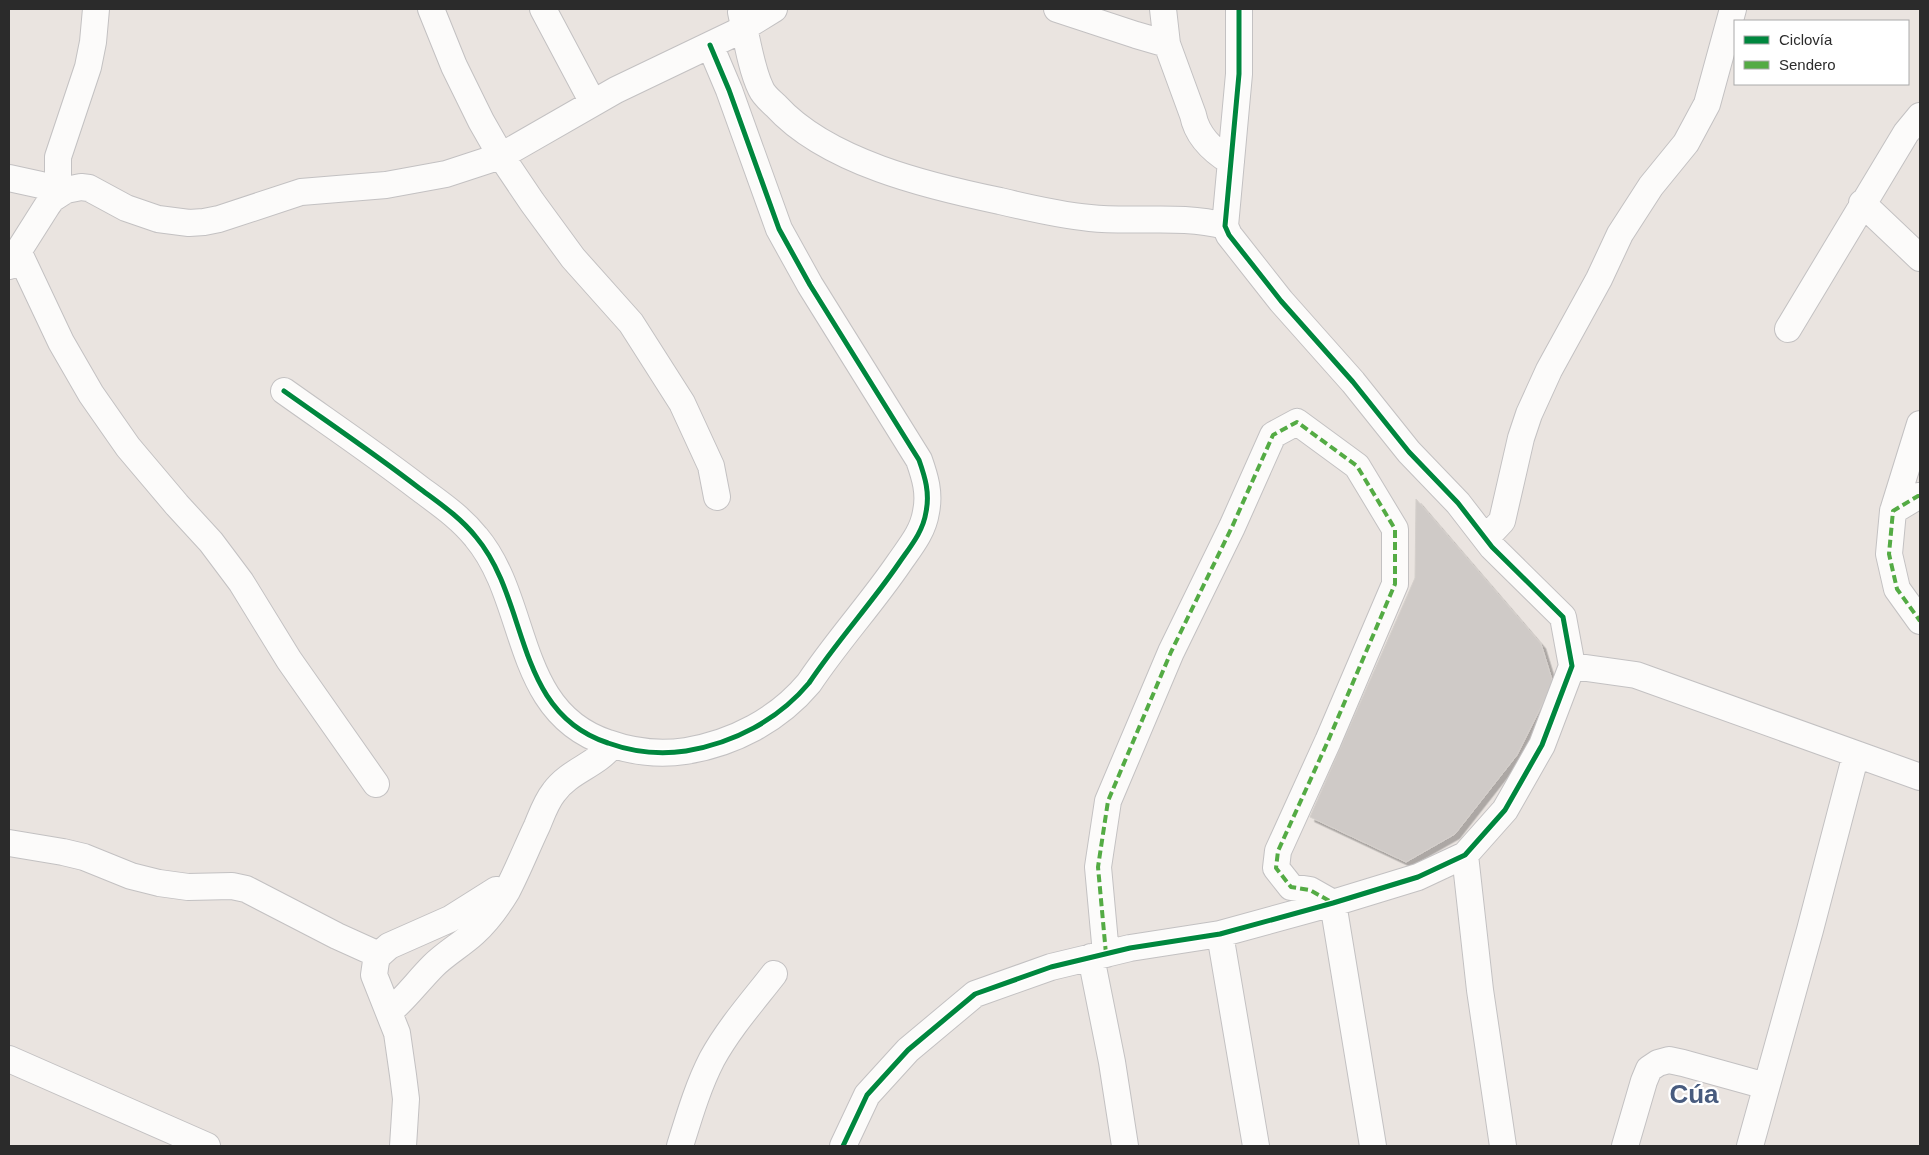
<svg xmlns="http://www.w3.org/2000/svg" width="1929" height="1155" viewBox="0 0 1929 1155" font-family="Arial,sans-serif">
  <style>
    .building { fill: #cfcac7; stroke: #d5d0cc; filter: url(#shadow) }
    .lines { fill: none; stroke-linecap: round; stroke-linejoin: round }
    .minor-casing { stroke: #c3c1c2; stroke-width: 28 }
    .minor { stroke: #fcfbfa; stroke-width: 26 }
    .quiet { stroke: #54ab44; stroke-width: 4; stroke-dasharray: 8 4; stroke-linecap: butt }
    .cycleway-casing { stroke: #fff; stroke-width: 8 }
    .cycleway { stroke: #00873e; stroke-width: 5 }
    .labels { text-anchor: middle; stroke-width: 4.5; stroke-linejoin: round; paint-order: stroke }
    .town-label { font-size: 26px; font-weight: bold; fill: #485b7e; stroke: #fff }
  </style>
  <defs>
    <filter id="shadow"><feDropShadow dx="4.5" dy="4.5" stdDeviation="0" flood-color="#0004"/></filter>
  </defs>
  <rect width="100%" height="100%" fill="#eae4e0"/>
  <!-- building -->
  <path class="building" d="M 1416,499 L 1541,644 L 1553,683 L 1517,755 L 1455,834 L 1406,862 L 1310,817 L 1415,578 Z"/>
  <g class="lines">
    <defs>
      <path id="minor" d="M 431,9 L 454,66 L 481,121 L 501,156 L 532,202 L 573,258 L 631,323 L 682,403 L 711,466 L 717,497
        M 543,9 L 593,103
        M 1057,9 L 1136,35 L 1167,44
        M 1163,9 L 1167,44 L 1193,115 C 1197,136 1213,151 1231,162
        M 741,12 C 746,35 751,69 761,89 C 764,96 771,101 776,106 C 827,162 928,186 1000,201 C 1029,208 1060,215 1090,218 C 1135,223 1181,214 1225,226
        M 9,178 L 41,185 L 58,194
        M 58,194 L 58,157 L 88,67 L 93,42 L 96,9
        M 1862,203 L 1920,258
        M 19,253 L 61,342 L 91,394 L 128,447 L 177,505 L 211,542 L 241,582 L 289,660 L 376,784
        M 9,266 L 47,206 L 52,199 L 66,190 L 81,187 L 89,188 L 126,208 L 158,219 L 189,223 L 204,222 L 219,219 L 301,192 L 386,185 L 446,174 L 501,156 L 616,90 L 735,33 L 774,9
        M 1788,329 L 1906,133 L 1920,116
        M 284,391 C 329,423 375,454 419,488 C 439,503 460,517 476,537 C 530,601 513,712 608,743 C 633,752 659,755 686,751 C 734,743 778,720 809,683 C 837,641 871,604 899,563 C 910,547 923,532 926,512 C 930,493 925,477 919,460 L 810,285 L 779,229 L 729,90 L 710,45
        M 1920,496 L 1918,496 L 1893,511 L 1889,554 L 1897,589 L 1920,621
        M 1893,511 L 1920,424
        M 1486,538 L 1502,521 L 1521,438 L 1529,414 L 1549,370 L 1599,279 L 1620,234 L 1651,186 L 1686,143 L 1707,104 L 1733,9
        M 1572,666 L 1636,675 L 1920,777
        M 9,843 L 63,852 L 84,857 L 131,876 L 159,883 L 188,887 L 232,886 L 246,889 L 337,936 L 379,955
        M 1465,855 L 1480,990 L 1503,1146
        M 1220,934 L 1256,1146
        M 1106,954 L 1098,867 L 1108,801 L 1171,652 L 1232,527 L 1273,435 L 1297,422 L 1357,466 L 1395,529 L 1395,584 L 1328,741 L 1278,851 L 1276,868 L 1291,887 L 1310,890 L 1333,903 L 1373,1146
        M 1091,957 L 1112,1062 L 1125,1146
        M 389,1012 C 405,999 418,981 433,966 C 446,953 461,945 474,933 C 487,921 498,906 507,891 C 518,870 527,847 537,826 C 542,814 546,802 554,792 C 570,770 596,766 612,745
        M 9,1059 L 207,1146
        M 403,1146 L 406,1099 L 403,1075 L 397,1033 L 374,975 L 376,961 L 379,955 L 389,946 L 450,919 L 496,890 L 507,891
        M 680,1146 C 689,1117 698,1086 712,1059 C 729,1028 753,1001 774,974
        M 843,1146 L 867,1095 L 908,1050 L 975,994 L 1051,967 L 1130,948 L 1220,934 L 1333,903 L 1418,877 L 1465,855 L 1505,810 L 1542,745 L 1572,666 L 1563,617 L 1492,547 L 1458,503 L 1409,452 L 1353,382 L 1281,301 L 1229,235 L 1225,226 L 1239,74 L 1239,9
        M 1625,1146 L 1644,1081 L 1649,1069 L 1658,1063 L 1669,1060 L 1683,1063 L 1766,1086
        M 1750,1146 L 1810,930 L 1856,754"/>
    </defs>
    <!-- minor casing -->
    <use href="#minor" class="minor-casing"/>
    <!-- minor -->
    <use href="#minor" class="minor"/>
    <!-- quiet -->
    <path class="quiet" d="M 1920,496 L 1918,496 L 1893,511 L 1889,554 L 1897,589 L 1920,621
      M 1106,954 L 1098,867 L 1108,801 L 1171,652 L 1232,527 L 1273,435 L 1297,422 L 1357,466 L 1395,529 L 1395,584 L 1328,741 L 1278,851 L 1276,868 L 1291,887 L 1310,890 L 1333,903"/>
    <defs>
      <path id="cycleway" d="M 284,391 C 329,423 375,454 419,488 C 439,503 460,517 476,537 C 530,601 513,712 608,743 C 633,752 659,755 686,751 C 734,743 778,720 809,683 C 837,641 871,604 899,563 C 910,547 923,532 926,512 C 930,493 925,477 919,460 L 810,285 L 779,229 L 729,90 L 710,45
        M 843,1146 L 867,1095 L 908,1050 L 975,994 L 1051,967 L 1130,948 L 1220,934 L 1333,903 L 1418,877 L 1465,855 L 1505,810 L 1542,745 L 1572,666 L 1563,617 L 1492,547 L 1458,503 L 1409,452 L 1353,382 L 1281,301 L 1229,235 L 1225,226 L 1239,74 L 1239,9"/>
    </defs>
    <!-- cycleway casing -->
    <use href="#cycleway" class="cycleway-casing"/>
    <!-- cycleway -->
    <use href="#cycleway" class="cycleway"/>
  </g>
  <g class="labels">
    <!-- town labels -->
    <g class="town-label">
      <text x="1694" y="1103">Cúa</text>
    </g>
  </g>
  <!-- border -->
  <rect width="1929" height="1155" fill="none" stroke="#2b2b2b" stroke-width="20"/>
  <!-- legend -->
  <rect x="1734" y="20" width="175" height="65" fill="#ffffff" stroke="#aaaaaa"/>
  <rect x="1744" y="36" width="25" height="8" fill="#00873e" stroke="#aaaaaa"/>
  <text x="1779" y="45" font-size="15" fill="#2b2b2b">Ciclovía</text>
  <rect x="1744" y="61" width="25" height="8" fill="#54ab44" stroke="#aaaaaa"/>
  <text x="1779" y="70" font-size="15" fill="#2b2b2b">Sendero</text>
</svg>
